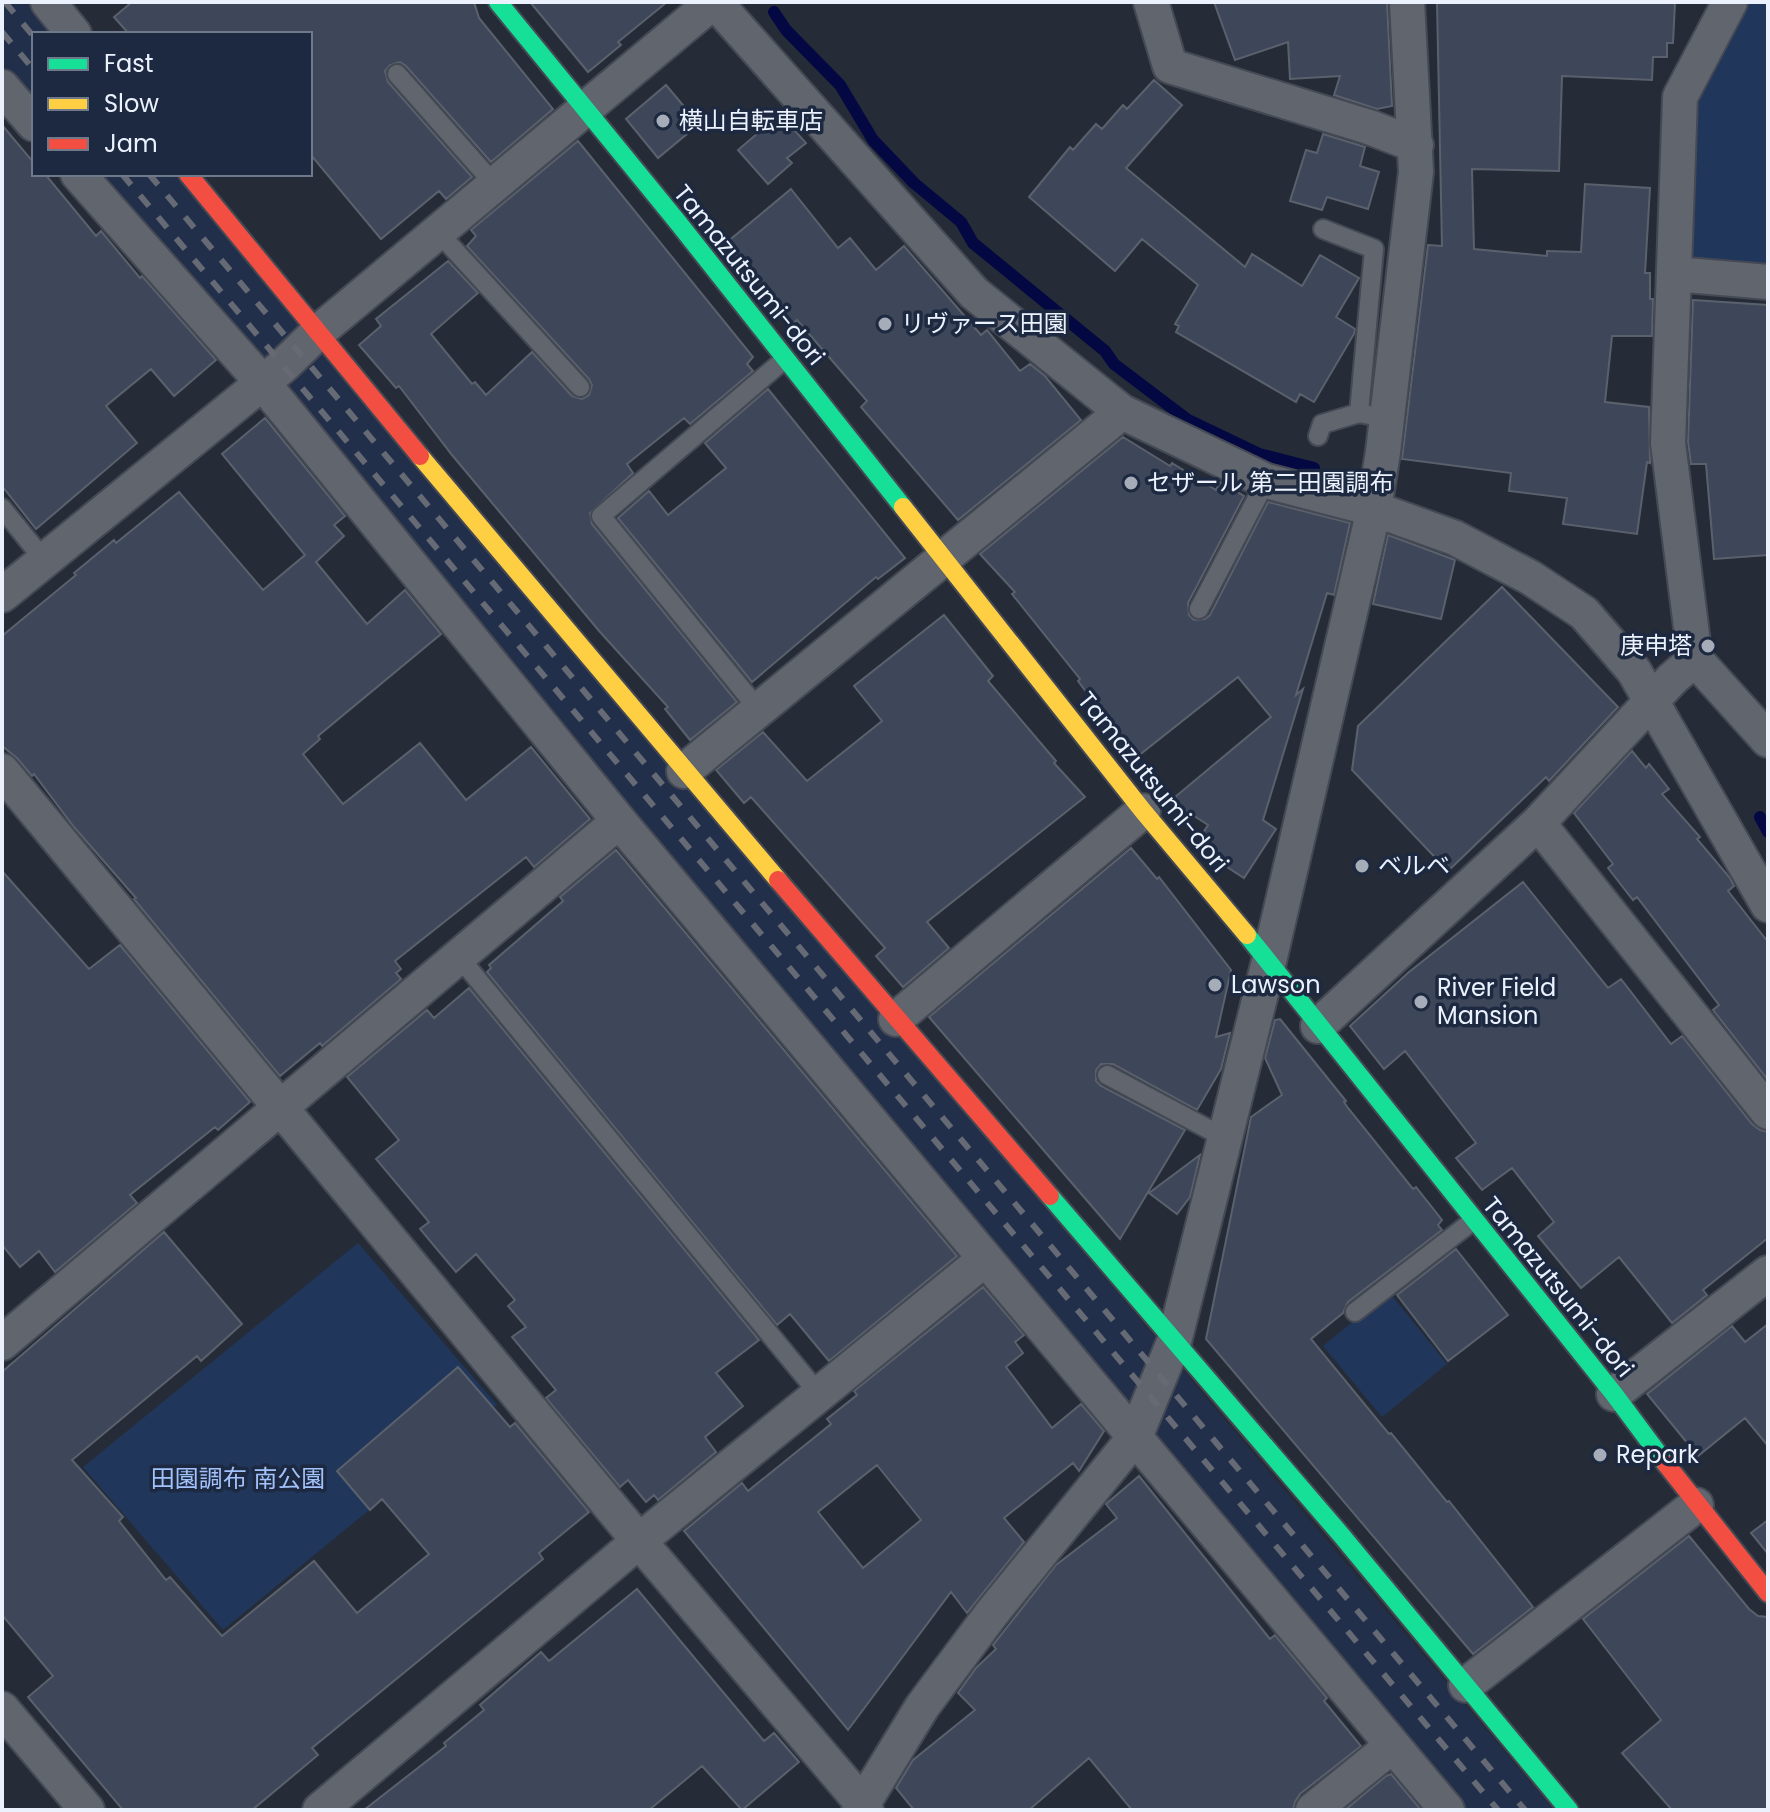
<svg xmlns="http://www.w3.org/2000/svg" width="1770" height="1812" viewBox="0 0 1770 1812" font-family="Poppins,'Noto Sans JP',sans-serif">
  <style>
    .built { fill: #222f4a }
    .green { fill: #21365b }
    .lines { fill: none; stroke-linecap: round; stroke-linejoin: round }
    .stream { stroke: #030742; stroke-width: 12 }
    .building { fill: #3d4759; stroke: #5b616c; stroke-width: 2; fill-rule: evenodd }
    .lane-casing { stroke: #444954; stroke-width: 22 }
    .street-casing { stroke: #444954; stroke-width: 38 }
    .fast-casing { stroke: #444954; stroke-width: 22 }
    .slow-casing { stroke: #444954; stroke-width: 22 }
    .jam-casing { stroke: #444954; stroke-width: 22 }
    .lane { stroke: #60656e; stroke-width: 18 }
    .street { stroke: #60656e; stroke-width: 34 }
    .fast { stroke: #16e098; stroke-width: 18 }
    .slow { stroke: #ffcf43; stroke-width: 18 }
    .jam { stroke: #f24e42; stroke-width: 18 }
    .rail { stroke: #666a74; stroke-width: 6; stroke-dasharray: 14 14; stroke-linecap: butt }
    .poi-dot { fill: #a6adb9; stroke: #1d2940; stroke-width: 3 }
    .labels { text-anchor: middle; stroke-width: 7; stroke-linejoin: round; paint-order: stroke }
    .poi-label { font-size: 24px; fill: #ebf2fe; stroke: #1d2940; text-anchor: start }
    .street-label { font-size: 24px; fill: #ebf2fe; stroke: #1d2940 }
    .park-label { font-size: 24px; fill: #a2c2fb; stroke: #1d2940 }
  </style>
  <rect width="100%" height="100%" fill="#252c38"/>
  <!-- built -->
  <path class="built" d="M 2,2 L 31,2 L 58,34 L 34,34 L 34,100 L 2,63 Z
    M 98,174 L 174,174 L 1554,1810 L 1463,1810 Z"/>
  <!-- green -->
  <path class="green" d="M 1749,2 L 1768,2 L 1768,271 L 1691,264 L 1698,100 Z
    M 358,1243 L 497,1405 L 223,1630 L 83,1467 Z
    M 1389,1292 L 1447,1364 L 1382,1417 L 1323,1346 Z"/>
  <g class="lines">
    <!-- stream -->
    <path class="stream" d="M 774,12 L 786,30 L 840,85 L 873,140 L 914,183 L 961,222 L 973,243 L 1105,351 L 1114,364 L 1188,420 L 1259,454 L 1314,468
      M 1760,817 L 1768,832"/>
  </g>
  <!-- building -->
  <path class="building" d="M 132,2 L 474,2 L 479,18 L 553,109 L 491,162 L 406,66 L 400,62 L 390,65 L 385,71 L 388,82 L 472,177 L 446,199 L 439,191 L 381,239 L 310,154 L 310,34 L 129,34 L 114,17 Z
    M 530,2 L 667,2 L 618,42 L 621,45 L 588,72 Z
    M 1214,2 L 1387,2 L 1392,106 L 1377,109 L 1334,95 L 1340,76 L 1290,79 L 1288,42 L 1235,60 Z
    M 1437,2 L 1675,2 L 1673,43 L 1667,43 L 1667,57 L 1653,57 L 1652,80 L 1562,76 L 1559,171 L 1472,169 L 1474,249 L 1547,256 L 1547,251 L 1581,252 L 1585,184 L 1650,188 L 1645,273 L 1650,273 L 1650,299 L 1653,299 L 1652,336 L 1612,336 L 1605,402 L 1649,407 L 1650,463 L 1647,462 L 1637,534 L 1563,524 L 1567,498 L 1509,491 L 1511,473 L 1402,459 L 1428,245 L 1442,246 Z
    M 1154,80 L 1182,105 L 1126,168 L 1245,267 L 1252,254 L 1302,286 L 1320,255 L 1359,278 L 1336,317 L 1355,329 L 1354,334 L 1314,402 L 1300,394 L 1296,402 L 1176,332 L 1179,326 L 1175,324 L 1198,285 L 1142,239 L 1115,271 L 1029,197 L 1070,147 L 1073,150 L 1096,124 L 1102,129 L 1123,105 L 1127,109 Z
    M 666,85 L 699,124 L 658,158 L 626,119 Z
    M 780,114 L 806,143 L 787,158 L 792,163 L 768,184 L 738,150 Z
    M 2,125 L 34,163 L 34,174 L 45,174 L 96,236 L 101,231 L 140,278 L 142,276 L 216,360 L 174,396 L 151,369 L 106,406 L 137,443 L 36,529 L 2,486 Z
    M 1323,134 L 1365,147 L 1360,166 L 1379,172 L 1368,209 L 1327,197 L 1322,210 L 1290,201 L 1306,150 L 1317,153 Z
    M 578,141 L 753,357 L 747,364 L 753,371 L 690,424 L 684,418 L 627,464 L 633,473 L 590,513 L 592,524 L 737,702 L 690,740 L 665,709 L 668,707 L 600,632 L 452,455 L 399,386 L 396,388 L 359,345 L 381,326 L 376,319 L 448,261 L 478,293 L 431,334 L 472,384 L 475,382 L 486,395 L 532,352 L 572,396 L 582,399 L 589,395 L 592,385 L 589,379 L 467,246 L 476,236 L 471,230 Z
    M 791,189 L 838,248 L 850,238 L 876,270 L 904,246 L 981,335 L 987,330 L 1020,371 L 1030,364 L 1045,376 L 1081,420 L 958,520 L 861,407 L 867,401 L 797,320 L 791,325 L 726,243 Z
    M 1693,300 L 1768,305 L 1768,555 L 1714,559 L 1706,464 L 1691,464 L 1688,442 Z
    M 768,389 L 905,558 L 878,579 L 876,577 L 752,682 L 618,518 L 649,491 L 668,515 L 726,468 L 705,443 Z
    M 265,418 L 345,516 L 334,525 L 344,536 L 316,562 L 367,624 L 405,590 L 441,634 L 318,736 L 320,739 L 303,754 L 343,804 L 420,743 L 466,800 L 531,747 L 590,819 L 534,867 L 526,857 L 395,961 L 401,969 L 396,973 L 401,979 L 322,1046 L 320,1043 L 280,1076 L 134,899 L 136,898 L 74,827 L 34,774 L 32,776 L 17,758 L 2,746 L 2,636 L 76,575 L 74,573 L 114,540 L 116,543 L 179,492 L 263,590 L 305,555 L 222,454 Z
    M 1123,437 L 1170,466 L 1172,463 L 1216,490 L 1220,482 L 1244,496 L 1188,603 L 1189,615 L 1194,620 L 1205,619 L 1210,615 L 1268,502 L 1350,523 L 1334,595 L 1327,593 L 1296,695 L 1303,689 L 1263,820 L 1276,829 L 1244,878 L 1224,865 L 1201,836 L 1208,825 L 1176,804 L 1178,800 L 1175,797 L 1271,717 L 1238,677 L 1138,756 L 1087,693 L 1078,681 L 1080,679 L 1012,594 L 1015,592 L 980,554 Z
    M 1388,535 L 1455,560 L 1441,619 L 1373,604 Z
    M 1502,587 L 1618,707 L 1549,781 L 1546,777 L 1448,871 L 1352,770 L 1358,726 Z
    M 944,615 L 993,676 L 988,681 L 1056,761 L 1054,763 L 1085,797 L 927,922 L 949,948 L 903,987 L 876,956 L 885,948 L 751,797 L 744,803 L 716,770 L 763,732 L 807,781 L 882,721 L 854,686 Z
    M 1632,751 L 1646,768 L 1649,764 L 1669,789 L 1662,794 L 1700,837 L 1697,839 L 1730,878 L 1734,886 L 1728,891 L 1768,942 L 1768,1080 L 1713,1010 L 1719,1005 L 1637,897 L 1633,900 L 1608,868 L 1613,864 L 1574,813 Z
    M 1131,848 L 1157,879 L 1159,877 L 1231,970 L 1216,1037 L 1230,1033 L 1221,1069 L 1197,1110 L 1113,1064 L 1101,1064 L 1096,1070 L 1096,1081 L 1101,1086 L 1185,1130 L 1120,1239 L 929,1017 Z
    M 616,850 L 957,1256 L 829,1361 L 790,1314 L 777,1325 L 487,972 L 491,968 L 489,965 L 563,901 L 560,897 Z
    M 2,871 L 89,969 L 120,945 L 250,1102 L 218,1130 L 215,1127 L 130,1195 L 137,1203 L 55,1272 L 39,1251 L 20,1267 L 2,1245 Z
    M 1523,882 L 1608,988 L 1621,979 L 1671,1044 L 1682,1036 L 1752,1124 L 1760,1130 L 1768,1132 L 1768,1238 L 1703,1290 L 1707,1295 L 1672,1323 L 1619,1257 L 1581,1288 L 1538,1236 L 1554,1222 L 1512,1168 L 1482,1190 L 1456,1158 L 1476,1143 L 1405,1051 L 1384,1069 L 1350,1026 L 1409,972 Z
    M 469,988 L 759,1340 L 716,1373 L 743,1406 L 705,1437 L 716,1452 L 658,1500 L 654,1495 L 646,1502 L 628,1480 L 620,1487 L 546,1398 L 556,1390 L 512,1337 L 526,1327 L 508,1306 L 515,1300 L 476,1254 L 456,1272 L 420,1229 L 429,1222 L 376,1159 L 399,1140 L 347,1077 L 427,1010 L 434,1018 Z
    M 1280,1019 L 1346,1101 L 1344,1102 L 1348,1108 L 1413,1189 L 1416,1187 L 1442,1220 L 1438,1225 L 1442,1230 L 1348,1302 L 1343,1313 L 1311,1339 L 1389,1434 L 1391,1433 L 1447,1502 L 1449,1501 L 1533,1607 L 1473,1654 L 1206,1339 L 1251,1117 L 1282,1095 L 1265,1058 L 1275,1020 Z
    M 1200,1155 L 1190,1197 L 1177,1214 L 1149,1193 Z
    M 164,1232 L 242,1324 L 201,1361 L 197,1356 L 72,1460 L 123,1517 L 119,1521 L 166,1580 L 170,1577 L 222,1636 L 314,1561 L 357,1613 L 429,1554 L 382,1499 L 370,1510 L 337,1471 L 458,1367 L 510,1427 L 515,1423 L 589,1512 L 539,1553 L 543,1559 L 312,1748 L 318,1755 L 252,1810 L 123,1810 L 28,1697 L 53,1676 L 2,1615 L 2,1372 Z
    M 1456,1249 L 1508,1315 L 1448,1361 L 1397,1295 Z
    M 983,1287 L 1024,1335 L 1015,1342 L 1023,1353 L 1006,1367 L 1052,1428 L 1081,1404 L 1104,1431 L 1079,1471 L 1073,1463 L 1004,1518 L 1024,1542 L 967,1613 L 951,1592 L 848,1730 L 684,1531 L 742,1483 L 748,1491 L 831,1424 L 827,1419 L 857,1395 L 854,1391 ZM 877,1465 L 921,1520 L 863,1568 L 818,1512 Z
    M 1768,1324 L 1768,1446 L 1745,1418 L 1698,1456 L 1647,1394 L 1732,1326 L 1745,1342 Z
    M 1139,1476 L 1270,1639 L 1275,1635 L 1327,1698 L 1324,1701 L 1361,1746 L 1300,1794 L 1295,1802 L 1293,1810 L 1132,1810 L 1089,1758 L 1029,1810 L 914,1810 L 896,1788 L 913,1760 L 975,1710 L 958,1693 L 976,1668 L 996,1649 L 993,1645 L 1056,1565 L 1117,1518 L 1106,1504 Z
    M 1768,1520 L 1768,1554 L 1751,1533 Z
    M 1689,1536 L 1749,1609 L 1758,1616 L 1768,1617 L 1768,1810 L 1672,1810 L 1622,1753 L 1661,1720 L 1583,1619 Z
    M 637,1589 L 764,1741 L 774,1733 L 799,1762 L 742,1810 L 702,1766 L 649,1810 L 364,1810 L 446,1746 L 444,1743 L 484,1710 L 480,1705 L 541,1652 L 549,1661 Z
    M 1391,1774 L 1421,1810 L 1345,1810 L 1386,1776 Z"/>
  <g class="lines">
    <defs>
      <path id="lane" d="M 397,74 L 495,185
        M 1323,229 L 1374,249 L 1359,413
        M 438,232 L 580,387
        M 1318,436 L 1322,424 L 1359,413 L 1369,415
        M 2,508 L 44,560
        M 1199,609 L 1266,481
        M 759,710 L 601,516 L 785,359
        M 460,958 L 819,1394
        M 1107,1075 L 1225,1138
        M 1355,1312 L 1474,1220"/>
      <path id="street" d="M 48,2 L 74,34
        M 715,2 L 974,293 L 1122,412 L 1266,481 L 1374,509 L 1455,538 L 1531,578 L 1584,613 L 1634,671 L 1768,905
        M 1151,2 L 1170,66 L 1369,127 L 1416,145
        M 1730,2 L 1680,97 L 1668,443 L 1695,659 L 1768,740
        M 2,87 L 34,124
        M 78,174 L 262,382 L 619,821 L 1447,1810
        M 1674,274 L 1768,282
        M 2,595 L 283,366 L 317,333 L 713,2
        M 2,771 L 639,1541 L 862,1803 L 866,1810
        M 684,771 L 1122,412
        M 1538,823 L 1768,1112
        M 896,1019 L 1143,811
        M 1318,1026 L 1538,823 L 1672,679 L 1695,659
        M 2,1343 L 619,821
        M 1614,1394 L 1768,1273
        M 1466,1685 L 1696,1505
        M 2,1709 L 87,1810
        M 320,1810 L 639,1541 L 985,1259
        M 859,1810 L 922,1707 L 992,1613 L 1135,1437 L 1174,1342 L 1269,961 L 1374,509 L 1383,452 L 1416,172 L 1407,2
        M 1313,1810 L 1392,1746"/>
      <path id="fast" d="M 498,2 L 676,220 L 903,507
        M 1247,935 L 1614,1394 L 1666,1464
        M 1050,1196 L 1342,1536 L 1569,1810"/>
      <path id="slow" d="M 420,456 L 778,880
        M 903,507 L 1143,811 L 1247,935"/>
      <path id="jam" d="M 188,174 L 420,456
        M 778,880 L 1050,1196
        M 1666,1464 L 1768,1593"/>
    </defs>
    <!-- lane casing -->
    <use href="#lane" class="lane-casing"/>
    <!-- street casing -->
    <use href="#street" class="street-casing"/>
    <!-- fast casing -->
    <use href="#fast" class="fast-casing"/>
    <!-- slow casing -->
    <use href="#slow" class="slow-casing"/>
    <!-- jam casing -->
    <use href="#jam" class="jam-casing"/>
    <!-- lane -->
    <use href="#lane" class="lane"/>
    <!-- street -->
    <use href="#street" class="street"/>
    <!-- fast -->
    <use href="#fast" class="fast"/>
    <!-- slow -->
    <use href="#slow" class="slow"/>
    <!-- jam -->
    <use href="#jam" class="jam"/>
    <!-- rail -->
    <path class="rail" d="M 5,2 L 34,37
      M 2,32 L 34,70
      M 122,174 L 1498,1810
      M 149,174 L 1525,1810"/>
  </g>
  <!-- markers -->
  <g class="poi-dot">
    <circle cx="663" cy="121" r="8"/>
    <circle cx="885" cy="324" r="8"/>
    <circle cx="1131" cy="483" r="8"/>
    <circle cx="1708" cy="646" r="8"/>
    <circle cx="1362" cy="866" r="8"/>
    <circle cx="1215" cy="985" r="8"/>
    <circle cx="1421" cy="1002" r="8"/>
    <circle cx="1600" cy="1455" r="8"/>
  </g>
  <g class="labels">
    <!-- poi labels -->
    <g class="poi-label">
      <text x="679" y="129">横山自転車店</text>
      <text x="901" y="332">リヴァース田園</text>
      <text x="1147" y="491">セザール 第二田園調布</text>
      <text x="1692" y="654" text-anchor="end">庚申塔</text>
      <text x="1378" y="874">ベルベ</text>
      <text x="1231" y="993">Lawson</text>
      <text x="1437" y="996">River Field<tspan x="1437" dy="28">Mansion</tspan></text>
      <text x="1616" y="1463">Repark</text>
    </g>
    <!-- street labels -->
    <g class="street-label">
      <text transform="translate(749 275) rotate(51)" y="8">Tamazutsumi-dori</text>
      <text transform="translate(1153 782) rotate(51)" y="8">Tamazutsumi-dori</text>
      <text transform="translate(1558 1287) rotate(51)" y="8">Tamazutsumi-dori</text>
    </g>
    <!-- park labels -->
    <g class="park-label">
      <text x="238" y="1487">田園調布 南公園</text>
    </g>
  </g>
  <!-- border -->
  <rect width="1770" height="1812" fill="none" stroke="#ebf2fe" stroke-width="8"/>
  <!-- legend -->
  <rect x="32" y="32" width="280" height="144" fill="#1d2940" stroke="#6f798c" stroke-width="2"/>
  <rect x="48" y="58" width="40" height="12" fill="#16e098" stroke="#6f798c" stroke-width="2"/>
  <text x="104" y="72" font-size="24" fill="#ebf2fe">Fast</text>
  <rect x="48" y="98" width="40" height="12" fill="#ffcf43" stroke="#6f798c" stroke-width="2"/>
  <text x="104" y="112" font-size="24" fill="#ebf2fe">Slow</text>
  <rect x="48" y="138" width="40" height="12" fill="#f24e42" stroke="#6f798c" stroke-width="2"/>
  <text x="104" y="152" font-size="24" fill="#ebf2fe">Jam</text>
</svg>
